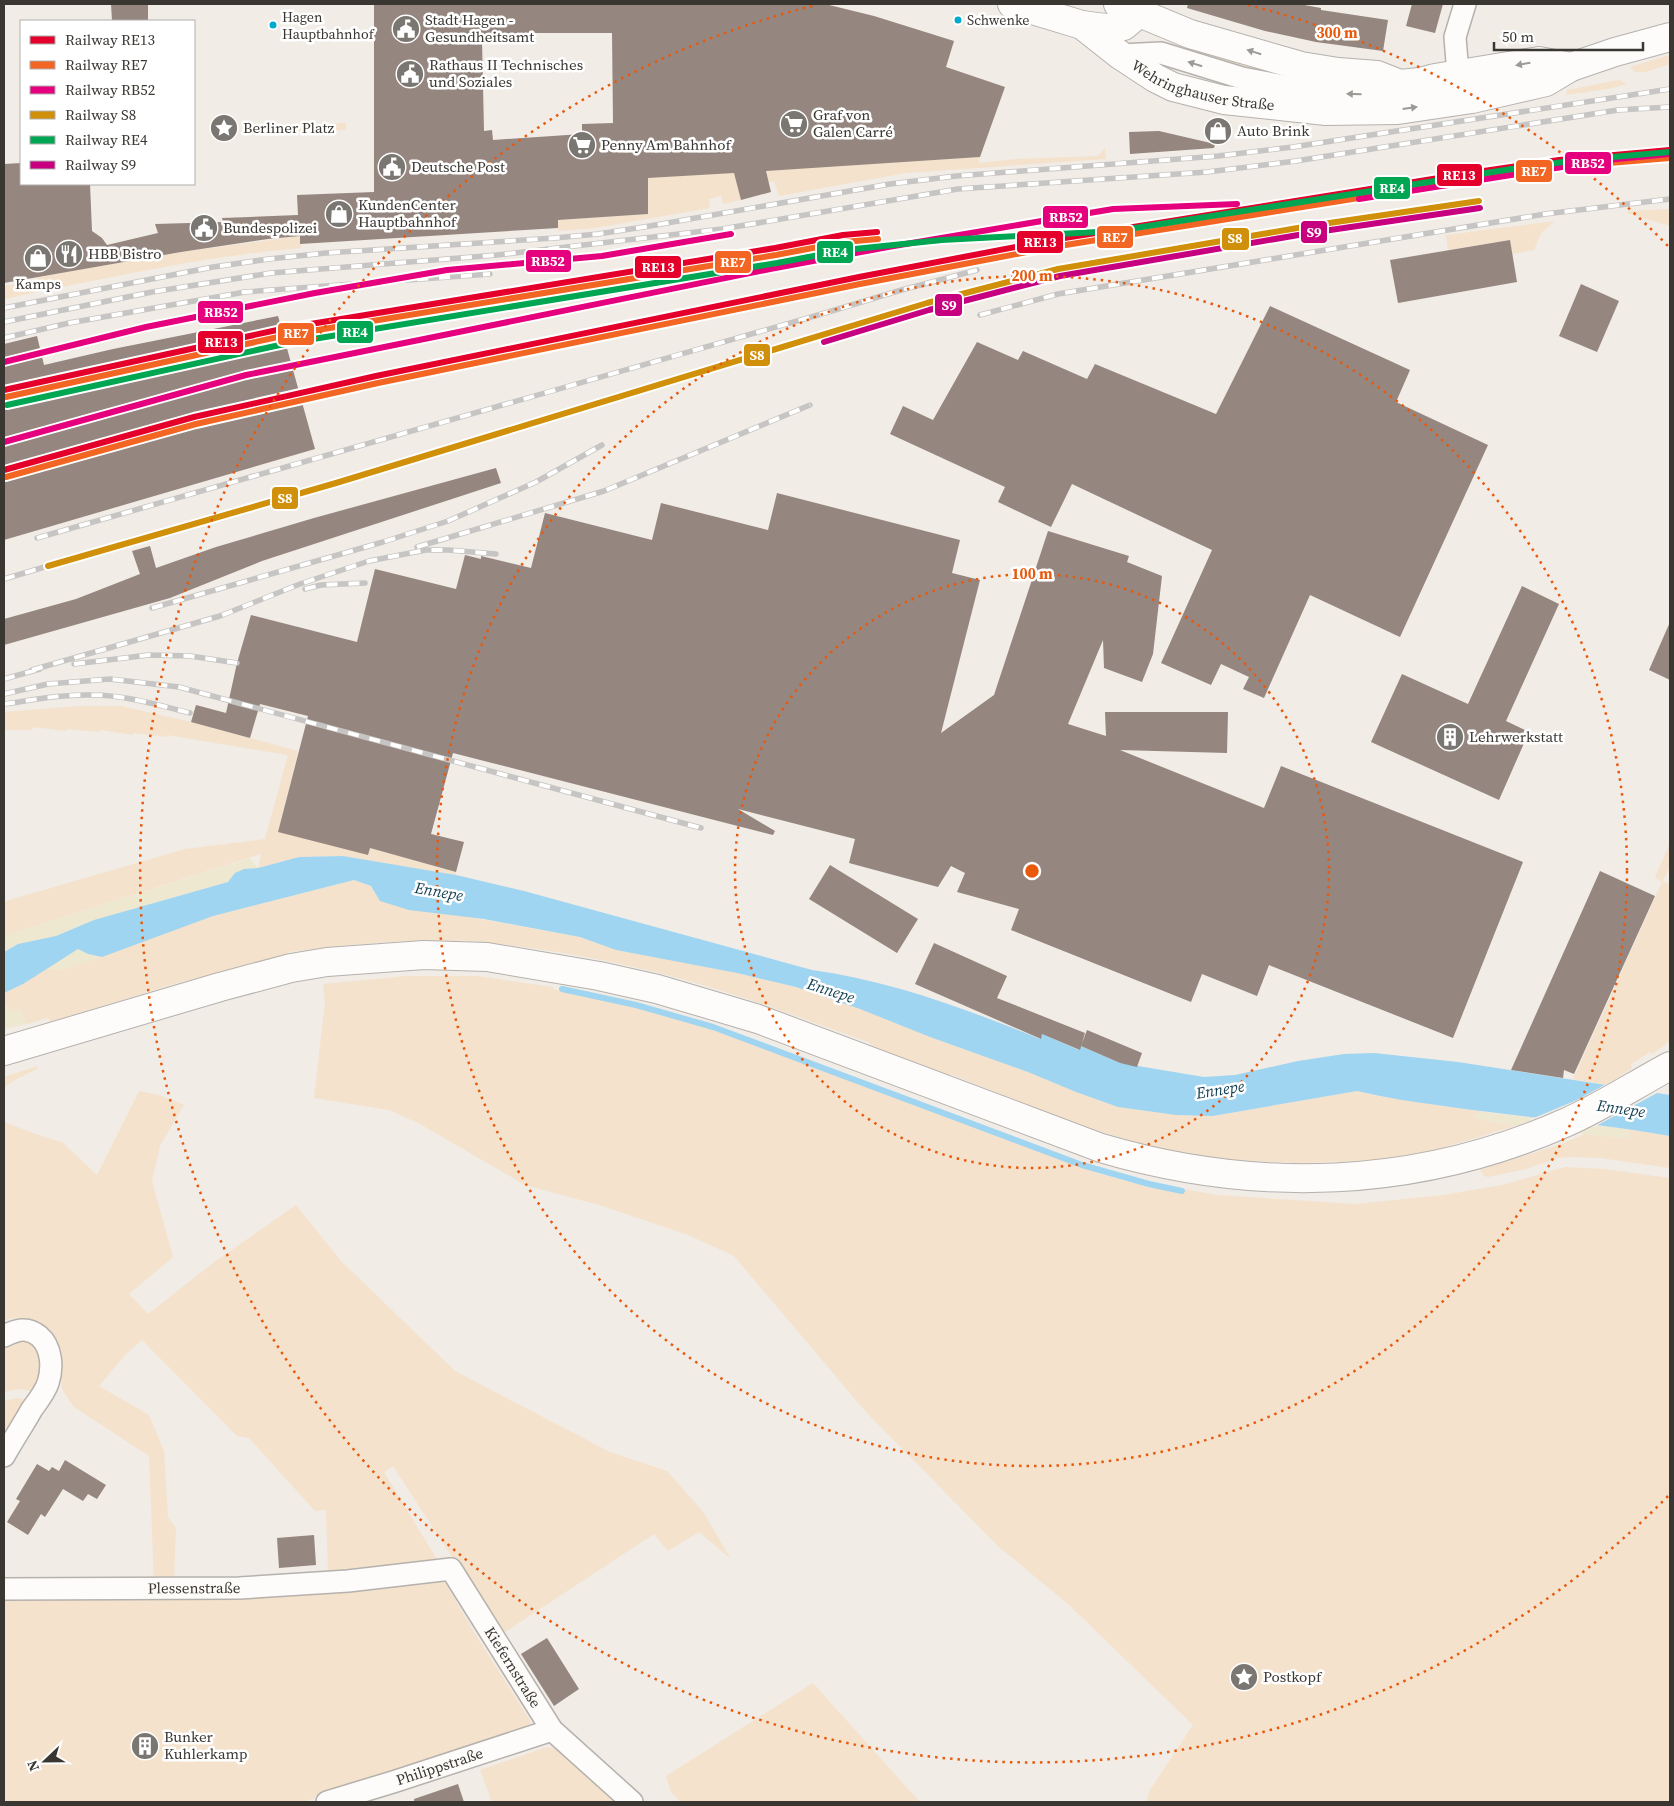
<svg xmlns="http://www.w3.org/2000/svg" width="1674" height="1806" viewBox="0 0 1674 1806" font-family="'Source Serif 4',serif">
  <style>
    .green { fill: #f4e2cc }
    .sand { fill: #efe8d1 }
    .water { fill: #9fd5f0 }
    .pier { fill: #f1ece6 }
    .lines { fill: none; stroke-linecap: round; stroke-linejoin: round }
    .stream { stroke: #9fd5f0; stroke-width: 6 }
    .building { fill: #95867f; fill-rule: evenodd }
    .street-casing { stroke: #b5b1ad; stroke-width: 24 }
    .secondary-casing { stroke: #b5b1ad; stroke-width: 30 }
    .primary-casing { stroke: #b5b1ad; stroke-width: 30 }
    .street { stroke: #fdfcfb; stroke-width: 21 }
    .secondary { stroke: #fdfcfb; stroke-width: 28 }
    .primary { stroke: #fdfcfb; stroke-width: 28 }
    .rail-casing { stroke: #c6c5c3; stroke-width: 5.5 }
    .rail { stroke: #fff; stroke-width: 4; stroke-dasharray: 11; stroke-linecap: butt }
    .rail-1-casing { stroke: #fff; stroke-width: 10 }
    .rail-2-casing { stroke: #fff; stroke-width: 10 }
    .rail-3-casing { stroke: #fff; stroke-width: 10 }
    .rail-4-casing { stroke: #fff; stroke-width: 10 }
    .rail-5-casing { stroke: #fff; stroke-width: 10 }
    .rail-6-casing { stroke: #fff; stroke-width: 10 }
    .rail-1 { stroke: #e4002b; stroke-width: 6 }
    .rail-2 { stroke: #f26522; stroke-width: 6 }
    .rail-3 { stroke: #e5007d; stroke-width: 6 }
    .rail-4 { stroke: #d1900a; stroke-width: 6 }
    .rail-5 { stroke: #00a651; stroke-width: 6 }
    .rail-6 { stroke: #c7007f; stroke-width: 6 }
    .oneway { fill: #9c9996 }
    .ring { fill: none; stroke: #e8590c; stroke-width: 2.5; stroke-dasharray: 2.5 5 }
    .bus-dot { fill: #00a9ce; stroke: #fff; stroke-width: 2 }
    .labels { text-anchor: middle; stroke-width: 5; stroke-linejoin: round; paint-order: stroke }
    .bus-label { font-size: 14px; fill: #3a3632; stroke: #fff; text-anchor: start }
    .poi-label { font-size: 15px; fill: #3a3632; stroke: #fff; text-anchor: start }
    .street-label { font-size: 15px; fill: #3a3632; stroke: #fff }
    .water-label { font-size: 16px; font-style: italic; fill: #103e53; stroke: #fff }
    .centre { fill: #e8590c; stroke: #fff; stroke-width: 2.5 }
    .ring-label { font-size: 15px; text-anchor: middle; font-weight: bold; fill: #e8590c; stroke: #fff; stroke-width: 5; stroke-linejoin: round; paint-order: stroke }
    .line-badge { stroke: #fff; stroke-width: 2 }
    .badge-label { font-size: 14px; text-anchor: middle; font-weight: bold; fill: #fff }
  </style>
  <rect width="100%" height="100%" fill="#f1ece6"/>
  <!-- green -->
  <path class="green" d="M 1194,47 L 1316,81 L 1245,68 L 1192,52 Z
    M 1670,55 L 1670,64 L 1646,72 L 1635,72 L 1630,67 Z
    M 1619,80 L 1627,84 L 1608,89 L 1566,95 L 1567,90 Z
    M 346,123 L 346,130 L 331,131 L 331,127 L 323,127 L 322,131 L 278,131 L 278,124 Z
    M 1105,148 L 1106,159 L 906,173 L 779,196 L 774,181 L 751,186 L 748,193 L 740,196 L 741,200 L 723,204 L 721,196 L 709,199 L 710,208 L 595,228 L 558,231 L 558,220 L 648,214 L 648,178 L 980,157 L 979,163 L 1016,159 L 1098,156 Z
    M 1670,209 L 1670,226 L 1626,213 L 1630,211 Z
    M 1555,221 L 1541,233 L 1534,250 L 1512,254 L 1510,240 L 1448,250 L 1446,235 Z
    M 300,236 L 301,248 C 198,257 103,279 4,299 L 4,286 L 38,281 L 38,277 L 181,252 Z
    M 79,706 L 121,706 L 191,722 L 298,751 L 278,832 L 370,848 L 456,872 L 456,875 L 343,856 L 299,857 L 258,868 L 261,854 L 4,936 L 4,902 L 9,900 L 185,849 L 265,839 L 288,755 L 167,735 L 167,737 L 134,733 L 133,735 L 100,730 L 100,732 L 67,729 L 66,731 L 33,727 L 32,730 L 4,730 L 4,712 Z
    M 1670,843 L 1670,867 L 1663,881 L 1670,885 L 1670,1041 L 1652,1054 L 1650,1052 L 1631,1064 L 1632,1068 L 1607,1085 L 1573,1079 L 1662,882 L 1655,877 Z
    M 354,880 L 371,886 L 380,901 L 580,937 L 616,950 L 737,973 L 796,987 L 860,1009 L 930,1037 L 1028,1072 L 1076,1092 L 1118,1107 L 1176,1115 L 1213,1116 L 1357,1091 L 1377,1096 L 1484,1112 L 1473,1115 L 1477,1119 L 1515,1126 L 1435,1150 L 1436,1155 L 1338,1165 L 1338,1161 L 1291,1164 L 1291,1162 C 1253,1162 1214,1160 1177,1152 C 1098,1136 1024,1103 950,1074 L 949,1076 L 871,1047 L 872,1045 L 868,1042 C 814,1023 761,1002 706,986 C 626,962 544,947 460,940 L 460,941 C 402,939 346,945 289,952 L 288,954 L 174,984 L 50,1022 L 48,1018 L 27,1024 L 20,1009 L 12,1012 L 4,1003 L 4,993 L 23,984 L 46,968 L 63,970 L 213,916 Z
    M 407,976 L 477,976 L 553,987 L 553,989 L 636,1007 L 713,1029 L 1097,1173 L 1149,1187 L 1183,1193 L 1184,1189 L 1217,1195 L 1355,1204 L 1444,1195 L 1502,1185 L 1565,1167 L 1604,1169 L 1670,1178 L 1670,1802 L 1146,1802 L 1150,1790 L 1193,1725 L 1068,1604 L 998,1546 L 866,1412 L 734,1256 L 688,1235 L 599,1205 L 525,1185 L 420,1124 L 389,1110 L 314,1098 L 325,1002 L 323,984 Z
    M 38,1066 L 37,1069 L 13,1081 L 4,1088 L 4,1077 Z
    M 139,1091 L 159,1095 L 184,1105 L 160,1146 L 152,1181 L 173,1257 L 129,1294 L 148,1314 L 213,1263 L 296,1205 L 341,1261 L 455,1371 L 610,1452 L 667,1471 L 704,1513 L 730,1558 L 699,1532 L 668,1551 L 654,1534 L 502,1634 L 393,1466 L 384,1472 L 438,1561 L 328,1573 L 326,1510 L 315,1511 L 249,1438 L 237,1436 L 142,1340 L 126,1354 L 99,1386 L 149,1415 L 164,1451 L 168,1517 L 176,1528 L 174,1581 L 154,1581 L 149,1456 L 74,1407 L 62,1389 L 56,1342 L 49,1329 L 40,1322 L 29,1319 L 15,1318 L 4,1320 L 4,1122 L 41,1136 L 62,1142 L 97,1175 Z
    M 1628,1129 L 1670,1136 L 1670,1168 L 1600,1158 L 1571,1157 L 1558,1158 L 1526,1169 L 1488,1177 L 1484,1176 L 1480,1170 L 1561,1144 L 1585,1134 L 1630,1139 Z
    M 17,1337 L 36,1342 L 44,1370 L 34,1391 L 17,1389 L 4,1392 L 4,1344 Z
    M 17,1398 L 28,1400 L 4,1439 L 4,1401 Z
    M 441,1576 L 477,1637 L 531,1722 L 528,1730 L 303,1802 L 4,1802 L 4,1594 Z
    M 813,1683 L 920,1802 L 681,1802 L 671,1792 L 666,1776 Z
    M 547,1747 L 557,1749 L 618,1802 L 492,1802 L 480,1770 Z"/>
  <!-- sand -->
  <path class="sand" d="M 250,858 L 258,868 C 244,869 237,871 228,882 L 94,920 L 56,936 L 18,944 L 4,952 L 4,936 Z
    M 78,949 L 88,954 L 102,957 L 63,970 L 46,968 Z
    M 4,1003 L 12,1012 L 20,1009 L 27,1024 L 4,1029 Z
    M 1484,1112 L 1628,1129 L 1630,1139 L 1515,1126 L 1477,1119 L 1472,1115 Z"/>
  <!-- water -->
  <path class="water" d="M 343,856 L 456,875 L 524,891 L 812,970 C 891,981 967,1009 1040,1039 L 1042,1034 L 1079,1050 L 1081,1046 L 1120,1063 L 1204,1077 L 1235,1075 L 1298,1061 L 1344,1054 L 1374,1053 L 1458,1062 L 1670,1095 L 1670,1136 C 1595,1123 1519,1117 1444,1106 C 1415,1102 1386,1098 1357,1091 L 1213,1116 L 1176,1115 L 1118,1107 L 1076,1092 L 1028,1072 L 930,1037 L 860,1009 L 796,987 L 737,973 L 616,950 L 580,937 L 484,919 L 409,910 L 380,901 L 371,886 L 354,880 L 213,916 L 102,957 L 88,954 L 78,949 L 23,984 L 4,993 L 4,952 L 18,944 L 56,936 L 94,920 L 228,882 L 235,873 L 244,869 L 258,868 L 299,857 Z"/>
  <!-- pier -->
  <path class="pier" d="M 1608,1083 L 1659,1092 L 1594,1127 L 1529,1120 L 1577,1100 Z"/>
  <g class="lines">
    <!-- stream -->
    <path class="stream" d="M 562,989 L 636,1005 L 713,1027 L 1082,1165 L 1149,1184 L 1182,1191"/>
  </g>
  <!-- building -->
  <path class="building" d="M 111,4 L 148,4 L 148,21 L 112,21 Z
    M 374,4 L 825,4 L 874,16 L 954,41 L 946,67 L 1005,87 L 980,157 L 766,171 L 771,192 L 741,200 L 734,173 L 648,178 L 648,214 L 558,220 L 558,228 L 300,244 L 300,236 L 268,239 L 181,252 L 4,283 L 4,164 L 21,163 L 21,184 L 90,184 L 92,231 L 102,238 L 107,245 L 158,233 L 155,224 L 223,222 L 222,218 L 298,215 L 297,195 L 374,192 ZM 523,33 L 612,33 L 613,123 L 582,124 L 582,134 L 493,140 L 492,130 L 484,131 L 482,40 L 523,40 Z
    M 1188,4 L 1299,4 L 1321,8 L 1321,10 L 1388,20 L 1383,51 L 1316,42 L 1265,31 L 1187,8 Z
    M 1412,4 L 1443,4 L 1435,33 L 1406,26 Z
    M 1159,131 L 1215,144 L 1214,148 L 1130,154 L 1129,132 Z
    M 1510,240 L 1517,282 L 1398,303 L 1390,260 Z
    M 1581,284 L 1619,301 L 1597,352 L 1559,336 Z
    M 1270,306 L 1410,370 L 1396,402 L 1488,445 L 1400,637 L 1310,595 L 1264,698 L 1243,689 L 1249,677 L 1221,664 L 1211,685 L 1161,663 L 1212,550 L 1072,484 L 1051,527 L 998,502 L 1005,487 L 890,434 L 903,406 L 933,420 L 977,342 L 1018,360 L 1023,351 L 1087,379 L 1095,364 L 1216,414 Z
    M 278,316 L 315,449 L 4,540 L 4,344 L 37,336 L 44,365 L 113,349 Z
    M 496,468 L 501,483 L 262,561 L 170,598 L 4,645 L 4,619 L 76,599 L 140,574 L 132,551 L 150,546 L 156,568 L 216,547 L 314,518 Z
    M 777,493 L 960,540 L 952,573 L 980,580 L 941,733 L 994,695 L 1048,531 L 1129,556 L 1127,562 L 1162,576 L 1153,654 L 1142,682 L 1104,668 L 1103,640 L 1068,724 L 1106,736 L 1105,712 L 1228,712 L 1227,753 L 1120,750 L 1264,808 L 1281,766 L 1523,862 L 1453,1038 L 1269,965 L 1257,996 L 1202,974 L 1191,1002 L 1011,930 L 1019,909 L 957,892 L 965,873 L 951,866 L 938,887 L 849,863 L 855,839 L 738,809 L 775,831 L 773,835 L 453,753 L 431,834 L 464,842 L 456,872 L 370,848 L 368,855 L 278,832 L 308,716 L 260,704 L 250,738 L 191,722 L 196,705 L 226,713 L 237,663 L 251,615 L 357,642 L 375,569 L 456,589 L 465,555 L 481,559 L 481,556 L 531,568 L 545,513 L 652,540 L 661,503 L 768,530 Z
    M 1522,586 L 1559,604 L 1506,721 L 1529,732 L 1499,800 L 1371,742 L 1402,674 L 1468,704 Z
    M 1670,622 L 1670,680 L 1649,670 Z
    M 830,865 L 918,919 L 897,953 L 809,899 Z
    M 1600,871 L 1655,896 L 1574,1074 L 1564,1070 L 1563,1078 L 1511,1070 Z
    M 934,943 L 1007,976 L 997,998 L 1085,1033 L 1080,1050 L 1042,1034 L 1041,1039 L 915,984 Z
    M 1087,1030 L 1142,1053 L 1137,1067 L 1120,1063 L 1081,1046 Z
    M 65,1460 L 106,1485 L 97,1499 L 88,1494 L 83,1501 L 63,1489 L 45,1517 L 41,1514 L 28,1535 L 7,1522 L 20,1501 L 16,1499 L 37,1464 L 49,1471 L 52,1467 L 59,1471 Z
    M 314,1535 L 316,1565 L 279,1568 L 277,1538 Z
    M 547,1638 L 579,1689 L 554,1706 L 521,1654 Z
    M 458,1784 L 464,1802 L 414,1802 L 414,1799 Z"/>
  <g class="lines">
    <defs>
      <g id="street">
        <path d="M 1120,55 L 1161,53 L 1242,78 L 1289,87 L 1338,94 L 1381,94 L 1400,84"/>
        <path d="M 1458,74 L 1455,37 L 1465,4"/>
        <path d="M 4,1336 C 16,1330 27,1326 39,1336 C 52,1347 53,1368 48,1383 C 45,1392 38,1401 32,1409 C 23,1425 13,1440 4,1456"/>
        <path id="s1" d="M 4,1589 L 239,1588 L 348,1581 L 451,1569 L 552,1730 L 632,1802"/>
        <path id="s2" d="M 327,1802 L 393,1782 L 552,1730"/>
      </g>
      <g id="secondary">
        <path id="s3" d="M 1012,4 L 1082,25 L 1120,55 L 1155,78 L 1173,87 L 1224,100 L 1326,111 L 1398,110 L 1472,99 L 1546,82 L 1571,67 L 1615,52 L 1670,37"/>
        <path d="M 1118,4 L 1190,34 L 1301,66 L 1338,72 L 1377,75 L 1400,84 L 1420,82 L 1435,78 L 1539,61 L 1571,67"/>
        <path d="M 1082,25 L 1105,28 L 1124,26 L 1139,13"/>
      </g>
      <path id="primary" d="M 4,1051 L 220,987 L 291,968 L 327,962 L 424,955 L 487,957 L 599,976 L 657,989 L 758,1019 L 1101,1148 C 1257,1194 1417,1189 1567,1122 C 1603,1106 1636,1084 1670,1066"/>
    </defs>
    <!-- street casing -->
    <use href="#street" class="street-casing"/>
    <!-- secondary casing -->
    <use href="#secondary" class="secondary-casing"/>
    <!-- primary casing -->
    <use href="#primary" class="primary-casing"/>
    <!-- street -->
    <use href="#street" class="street"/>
    <!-- secondary -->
    <use href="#secondary" class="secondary"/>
    <!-- primary -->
    <use href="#primary" class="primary"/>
    <defs>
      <path id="rail" d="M 4,308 L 213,267 L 269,259 L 326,253 L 555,238 L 598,234 L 650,226 L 890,184 L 956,176 L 1218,156 L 1293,147 L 1670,89
        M 980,315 L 1058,294 L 1545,214 L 1670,199
        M 4,322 L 152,292 L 271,273 L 497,255 L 722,229 L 958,189 L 1207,172 L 1296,161 L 1618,110 L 1670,107
        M 4,338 L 69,323 L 245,292 L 490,274
        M 37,538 L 825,313 L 898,291 L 977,270
        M 417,547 L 604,491 L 810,405
        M 4,579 L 48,566
        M 305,589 L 321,585 L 365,583
        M 152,608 L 383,542 L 448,521 L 536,482 L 602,445
        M 74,664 L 149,655 L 190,656 L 237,663
        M 32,670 L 220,616 L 300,584 L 369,561 L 426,550 L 448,550 L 496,554
        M 4,679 L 40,669
        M 4,694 L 48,684 L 110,679 L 179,687 L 701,828
        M 4,704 C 33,700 62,694 92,695 C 125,695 158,705 190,713"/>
    </defs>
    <!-- rail casing -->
    <use href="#rail" class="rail-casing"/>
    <!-- rail -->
    <use href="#rail" class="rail"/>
    <defs>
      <path id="rail-1" d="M 4,390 L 286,328 L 775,248 L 843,235 L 877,232
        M 4,470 L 194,417 L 376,376 L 859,277 L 1052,240 L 1470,173 L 1559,160 L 1670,150"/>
      <path id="rail-2" d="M 6,397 L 287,335 L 776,255 L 844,242 L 878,239
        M 6,477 L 196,424 L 378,383 L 860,284 L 1053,247 L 1471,180 L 1560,167 L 1670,158"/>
      <path id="rail-3" d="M 1359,199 L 1607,160 L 1669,154
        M 4,362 L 146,327 L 315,293 L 447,270 L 602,256 L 731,234
        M 4,442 L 246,375 L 770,269 L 888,247 L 1113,209 L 1237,204"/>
      <path id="rail-4" d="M 48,566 L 336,483 L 927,303 L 1058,269 L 1309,226 L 1479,201"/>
      <path id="rail-5" d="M 7,405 L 289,343 L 777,263 L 845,250 L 942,240 L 1116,231 L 1518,168 L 1578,160 L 1670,152"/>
      <path id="rail-6" d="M 824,342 L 929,310 L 1060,276 L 1310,233 L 1480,208"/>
    </defs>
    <!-- rail-1 casing -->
    <use href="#rail-1" class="rail-1-casing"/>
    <!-- rail-2 casing -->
    <use href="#rail-2" class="rail-2-casing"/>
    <!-- rail-3 casing -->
    <use href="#rail-3" class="rail-3-casing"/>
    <!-- rail-4 casing -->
    <use href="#rail-4" class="rail-4-casing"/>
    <!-- rail-5 casing -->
    <use href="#rail-5" class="rail-5-casing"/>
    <!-- rail-6 casing -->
    <use href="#rail-6" class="rail-6-casing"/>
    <!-- rail-1 -->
    <use href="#rail-1" class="rail-1"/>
    <!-- rail-2 -->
    <use href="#rail-2" class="rail-2"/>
    <!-- rail-3 -->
    <use href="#rail-3" class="rail-3"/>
    <!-- rail-4 -->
    <use href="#rail-4" class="rail-4"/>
    <!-- rail-5 -->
    <use href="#rail-5" class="rail-5"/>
    <!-- rail-6 -->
    <use href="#rail-6" class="rail-6"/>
  </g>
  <!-- one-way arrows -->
  <defs><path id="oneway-solid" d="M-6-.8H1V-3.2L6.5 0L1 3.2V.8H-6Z" transform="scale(1.25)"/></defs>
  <g class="oneway">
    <use href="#oneway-solid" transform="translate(1254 52) rotate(-163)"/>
    <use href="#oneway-solid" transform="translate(1195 64) rotate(-163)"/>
    <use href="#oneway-solid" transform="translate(1523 64) rotate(170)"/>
    <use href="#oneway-solid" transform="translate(1354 94) rotate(-179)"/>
    <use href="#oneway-solid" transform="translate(1410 108) rotate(-8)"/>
  </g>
  <!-- distance rings -->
  <g class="ring">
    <circle cx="1032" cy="871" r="297"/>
    <circle cx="1032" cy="871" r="595"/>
    <path d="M1668 1496A892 892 0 1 1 816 5M1248 5A892 892 0 0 1 1668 246"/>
  </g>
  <!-- icons -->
  <defs>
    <symbol id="civic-disc" viewBox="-11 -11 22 22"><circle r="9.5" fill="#7a7671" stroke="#fff"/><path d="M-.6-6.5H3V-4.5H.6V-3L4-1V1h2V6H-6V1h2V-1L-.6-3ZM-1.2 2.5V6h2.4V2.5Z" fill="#fff"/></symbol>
    <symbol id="supermarket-disc" viewBox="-11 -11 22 22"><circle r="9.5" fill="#7a7671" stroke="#fff"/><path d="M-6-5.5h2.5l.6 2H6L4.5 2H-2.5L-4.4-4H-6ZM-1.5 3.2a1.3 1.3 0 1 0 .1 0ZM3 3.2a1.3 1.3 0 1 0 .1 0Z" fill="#fff"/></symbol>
    <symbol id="sight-disc" viewBox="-11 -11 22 22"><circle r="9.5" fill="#7a7671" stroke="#fff"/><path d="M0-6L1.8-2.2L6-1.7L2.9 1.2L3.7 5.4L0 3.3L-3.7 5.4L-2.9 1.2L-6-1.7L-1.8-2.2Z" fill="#fff"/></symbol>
    <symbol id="shop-disc" viewBox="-11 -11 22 22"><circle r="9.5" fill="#7a7671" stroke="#fff"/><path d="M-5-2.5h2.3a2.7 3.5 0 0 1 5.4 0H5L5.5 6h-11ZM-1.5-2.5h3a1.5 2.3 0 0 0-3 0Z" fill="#fff"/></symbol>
    <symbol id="restaurant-disc" viewBox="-11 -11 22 22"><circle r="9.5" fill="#7a7671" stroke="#fff"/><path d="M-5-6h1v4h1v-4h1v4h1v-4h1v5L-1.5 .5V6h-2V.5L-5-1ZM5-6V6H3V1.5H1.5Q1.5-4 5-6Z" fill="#fff"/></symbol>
    <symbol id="building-disc" viewBox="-11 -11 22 22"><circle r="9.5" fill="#7a7671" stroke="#fff"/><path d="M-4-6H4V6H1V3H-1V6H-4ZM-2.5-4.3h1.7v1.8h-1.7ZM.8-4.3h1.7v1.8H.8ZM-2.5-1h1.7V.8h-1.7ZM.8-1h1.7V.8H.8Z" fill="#fff"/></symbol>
  </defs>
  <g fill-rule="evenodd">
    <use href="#civic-disc" x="390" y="13" width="32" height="32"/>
    <use href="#civic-disc" x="394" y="58" width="32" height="32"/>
    <use href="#supermarket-disc" x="778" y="108" width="32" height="32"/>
    <use href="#sight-disc" x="208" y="112" width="32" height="32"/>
    <use href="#shop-disc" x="1202" y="115" width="32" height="32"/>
    <use href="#supermarket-disc" x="566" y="129" width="32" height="32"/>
    <use href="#civic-disc" x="376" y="151" width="32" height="32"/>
    <use href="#shop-disc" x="323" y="198" width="32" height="32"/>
    <use href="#civic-disc" x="188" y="212" width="32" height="32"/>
    <use href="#restaurant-disc" x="53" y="238" width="32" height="32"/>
    <use href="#shop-disc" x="22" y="242" width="32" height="32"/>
    <use href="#building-disc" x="1434" y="721" width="32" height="32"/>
    <use href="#sight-disc" x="1228" y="1661" width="32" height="32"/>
    <use href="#building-disc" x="129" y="1730" width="32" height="32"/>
  </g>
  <!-- markers -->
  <g class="bus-dot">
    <circle cx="958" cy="20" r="4.5"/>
    <circle cx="273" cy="25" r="4.5"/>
  </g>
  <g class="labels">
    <!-- bus labels -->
    <g class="bus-label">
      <text x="282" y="22">Hagen<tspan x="282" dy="17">Hauptbahnhof</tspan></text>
      <text x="967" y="25">Schwenke</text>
    </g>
    <!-- poi labels -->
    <g class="poi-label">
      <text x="425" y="25">Stadt Hagen -<tspan x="425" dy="17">Gesundheitsamt</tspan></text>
      <text x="429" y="70">Rathaus II Technisches<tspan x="429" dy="17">und Soziales</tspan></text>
      <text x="813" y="120">Graf von<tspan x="813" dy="17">Galen Carré</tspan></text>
      <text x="243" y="133">Berliner Platz</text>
      <text x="1237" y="136">Auto Brink</text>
      <text x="601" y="150">Penny Am Bahnhof</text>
      <text x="411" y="172">Deutsche Post</text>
      <text x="358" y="210">KundenCenter<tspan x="358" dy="17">Hauptbahnhof</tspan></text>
      <text x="223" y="233">Bundespolizei</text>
      <text x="88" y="259">HBB Bistro</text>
      <text x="38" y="289" text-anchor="middle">Kamps</text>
      <text x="1469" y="742">Lehrwerkstatt</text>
      <text x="1263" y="1682">Postkopf</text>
      <text x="164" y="1742">Bunker<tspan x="164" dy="17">Kuhlerkamp</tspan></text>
    </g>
    <!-- street labels -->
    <g class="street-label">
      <text dy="5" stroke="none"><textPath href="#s3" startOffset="212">Wehringhauser Straße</textPath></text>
      <text dy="5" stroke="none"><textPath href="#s1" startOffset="190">Plessenstraße</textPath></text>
      <text dy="5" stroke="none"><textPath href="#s1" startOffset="564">Kiefernstraße</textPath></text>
      <text dy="5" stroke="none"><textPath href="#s2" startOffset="118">Philippstraße</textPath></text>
    </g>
    <!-- water labels -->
    <g class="water-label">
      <text transform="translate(439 891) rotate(10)" y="6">Ennepe</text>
      <text transform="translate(831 990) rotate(18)" y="6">Ennepe</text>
      <text transform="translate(1220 1089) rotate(-9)" y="6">Ennepe</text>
      <text transform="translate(1621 1108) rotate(8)" y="6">Ennepe</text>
    </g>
  </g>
  <circle cx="1032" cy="871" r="8" class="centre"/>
  <g class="ring-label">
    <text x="1337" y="38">300 m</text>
    <text x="1032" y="281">200 m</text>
    <text x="1032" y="579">100 m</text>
  </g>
  <g class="line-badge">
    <rect x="1564" y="151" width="48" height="24" rx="5" fill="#e5007d"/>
    <rect x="1515" y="159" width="38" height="24" rx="5" fill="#f26522"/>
    <rect x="1436" y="163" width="47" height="24" rx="5" fill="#e4002b"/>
    <rect x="1373" y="176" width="38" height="24" rx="5" fill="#00a651"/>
    <rect x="1042" y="205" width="47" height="24" rx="5" fill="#e5007d"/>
    <rect x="1300" y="220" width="28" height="24" rx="5" fill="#c7007f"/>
    <rect x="1096" y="225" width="38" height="24" rx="5" fill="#f26522"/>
    <rect x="1221" y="227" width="29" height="24" rx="5" fill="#d1900a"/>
    <rect x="1016" y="230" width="48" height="24" rx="5" fill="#e4002b"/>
    <rect x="816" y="240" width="38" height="24" rx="5" fill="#00a651"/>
    <rect x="525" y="249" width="47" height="24" rx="5" fill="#e5007d"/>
    <rect x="714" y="250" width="38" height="24" rx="5" fill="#f26522"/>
    <rect x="634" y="255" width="48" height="24" rx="5" fill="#e4002b"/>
    <rect x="934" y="293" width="29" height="24" rx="5" fill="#c7007f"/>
    <rect x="197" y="300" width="47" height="24" rx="5" fill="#e5007d"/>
    <rect x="336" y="320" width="38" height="24" rx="5" fill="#00a651"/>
    <rect x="277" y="322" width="38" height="24" rx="5" fill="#f26522"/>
    <rect x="197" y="330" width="47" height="24" rx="5" fill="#e4002b"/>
    <rect x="743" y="343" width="28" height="24" rx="5" fill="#d1900a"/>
    <rect x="271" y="486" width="28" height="24" rx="5" fill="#d1900a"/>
  </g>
  <g class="badge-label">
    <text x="1588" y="168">RB52</text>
    <text x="1534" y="176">RE7</text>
    <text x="1459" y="180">RE13</text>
    <text x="1392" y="193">RE4</text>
    <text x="1066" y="222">RB52</text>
    <text x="1314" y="237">S9</text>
    <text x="1115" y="242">RE7</text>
    <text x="1235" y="243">S8</text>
    <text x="1040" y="247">RE13</text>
    <text x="835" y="257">RE4</text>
    <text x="548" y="266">RB52</text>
    <text x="733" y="267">RE7</text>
    <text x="658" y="272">RE13</text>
    <text x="949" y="310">S9</text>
    <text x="221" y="317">RB52</text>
    <text x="355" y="337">RE4</text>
    <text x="296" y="338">RE7</text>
    <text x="221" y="347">RE13</text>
    <text x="757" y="360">S8</text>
    <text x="285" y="503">S8</text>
  </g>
  <!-- border -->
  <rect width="1674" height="1806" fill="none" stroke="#3a3632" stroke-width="10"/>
  <!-- legend -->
  <rect x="20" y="20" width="175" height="165" fill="#ffffff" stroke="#b0afad"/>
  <rect x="30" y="36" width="25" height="8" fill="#e4002b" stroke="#b0afad"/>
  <text x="65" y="45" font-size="15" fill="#3a3632">Railway RE13</text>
  <rect x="30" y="61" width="25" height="8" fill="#f26522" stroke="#b0afad"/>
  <text x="65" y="70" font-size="15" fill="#3a3632">Railway RE7</text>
  <rect x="30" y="86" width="25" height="8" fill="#e5007d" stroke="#b0afad"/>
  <text x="65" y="95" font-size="15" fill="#3a3632">Railway RB52</text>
  <rect x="30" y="111" width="25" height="8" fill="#d1900a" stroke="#b0afad"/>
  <text x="65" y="120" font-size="15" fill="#3a3632">Railway S8</text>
  <rect x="30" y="136" width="25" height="8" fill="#00a651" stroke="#b0afad"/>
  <text x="65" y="145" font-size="15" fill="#3a3632">Railway RE4</text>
  <rect x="30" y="161" width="25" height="8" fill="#c7007f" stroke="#b0afad"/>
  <text x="65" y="170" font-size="15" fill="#3a3632">Railway S9</text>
  <!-- north arrow -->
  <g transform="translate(45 1761) rotate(248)" stroke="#ffffff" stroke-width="4" paint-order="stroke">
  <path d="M0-4L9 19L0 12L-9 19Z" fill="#3a3632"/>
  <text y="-8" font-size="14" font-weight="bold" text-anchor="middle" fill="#3a3632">N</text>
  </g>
  <!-- scale -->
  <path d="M1494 42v8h149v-8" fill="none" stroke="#3a3632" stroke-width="2.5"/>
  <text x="1502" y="42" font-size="15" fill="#3a3632" stroke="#ffffff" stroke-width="4" paint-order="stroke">50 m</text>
</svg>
